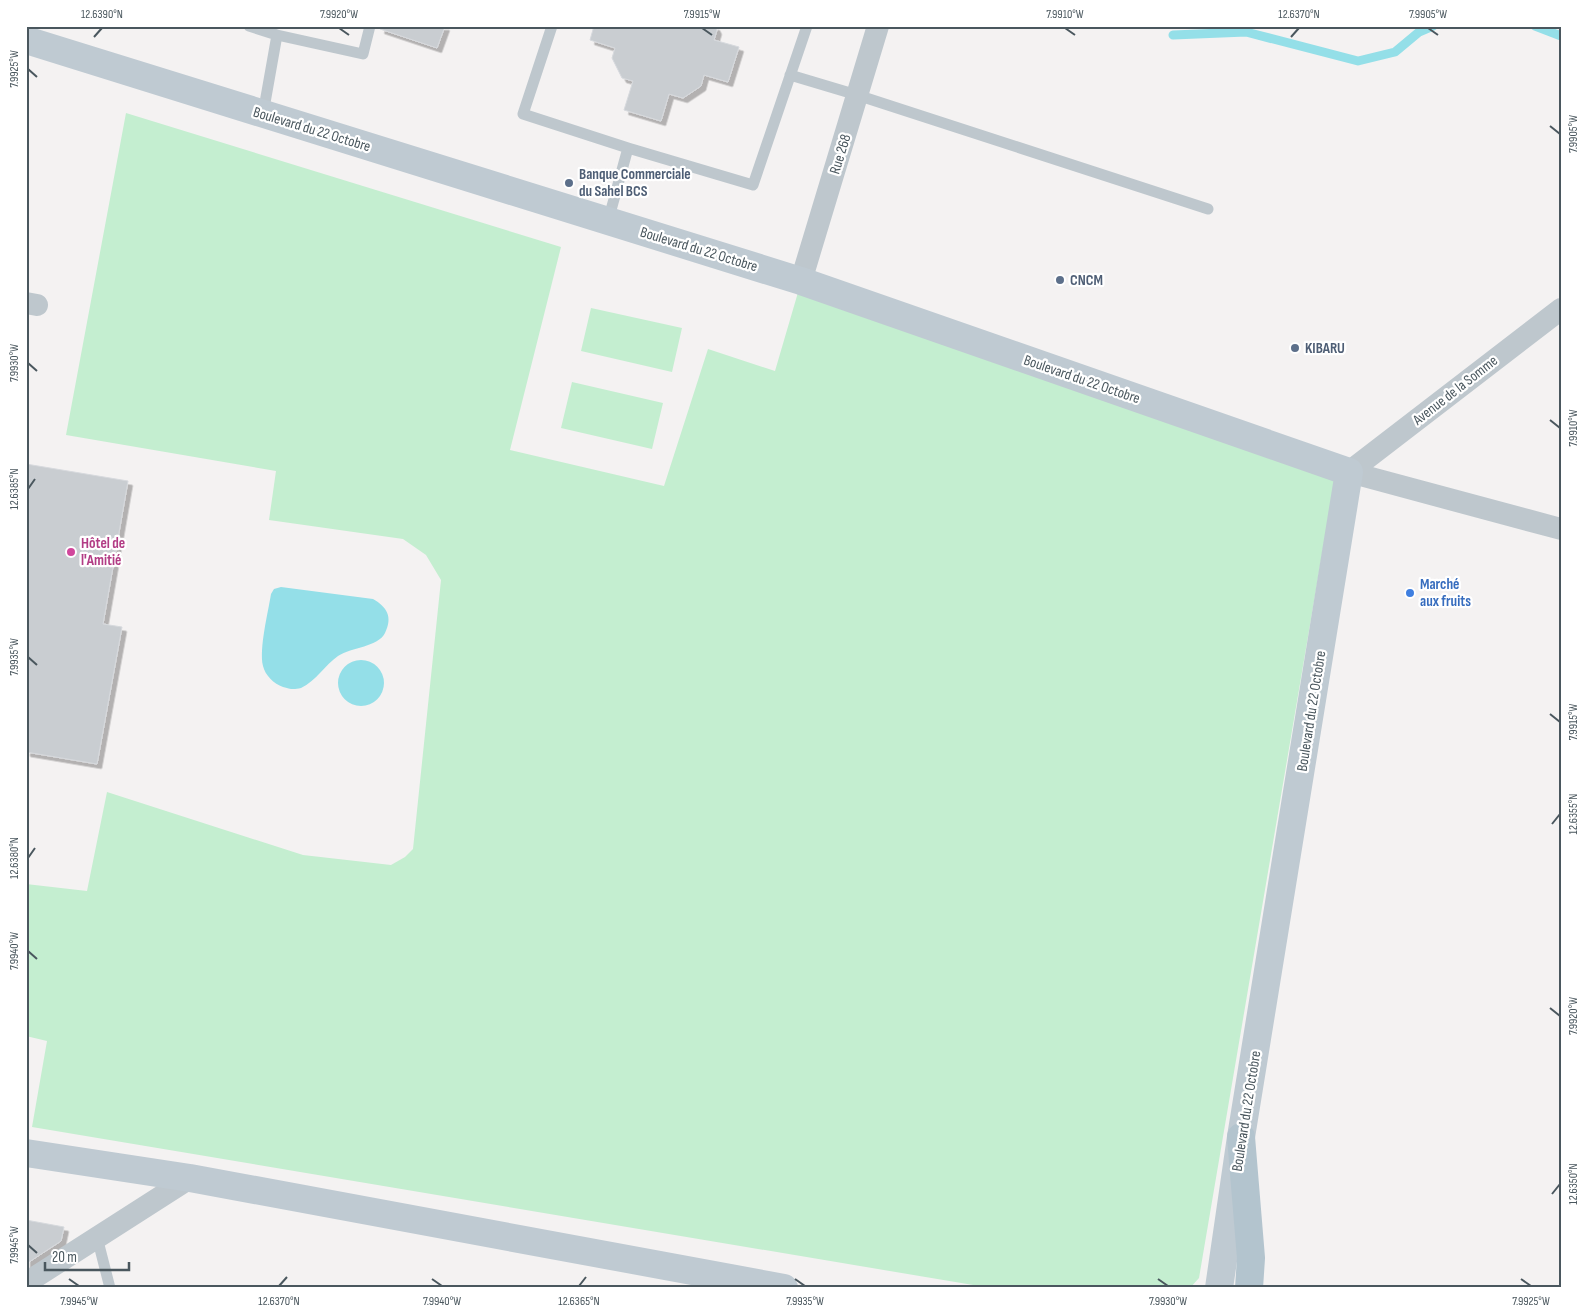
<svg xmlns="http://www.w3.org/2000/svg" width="1587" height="1314" viewBox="0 0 1587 1314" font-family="'Sofia Sans Condensed',sans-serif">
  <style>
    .green { fill: #c4eed0 }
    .water { fill: #94dfe8 }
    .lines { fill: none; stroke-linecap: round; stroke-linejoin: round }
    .stream { stroke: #94dfe8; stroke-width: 9 }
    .building { fill: #c9cdd1; stroke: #d6d9dd; filter: url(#shadow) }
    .lane { stroke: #bec7cd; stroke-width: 11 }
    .street { stroke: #bec7cd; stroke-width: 22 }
    .secondary { stroke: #bfcad2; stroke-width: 28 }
    .primary { stroke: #b3c4ce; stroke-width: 28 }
    .ticks { fill: none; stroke: #4a575e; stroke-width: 2 }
    .service-dot { fill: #5c6f8a; stroke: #fff; stroke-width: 2 }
    .hotel-dot { fill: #d1479c; stroke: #fff; stroke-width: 2 }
    .shop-dot { fill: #3f7fe0; stroke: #fff; stroke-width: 2 }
    .labels { text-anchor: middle; stroke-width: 4.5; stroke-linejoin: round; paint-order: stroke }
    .street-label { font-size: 15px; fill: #4a575e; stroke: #fff }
    .service-label { font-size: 15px; font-weight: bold; fill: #4e5e75; stroke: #fff; text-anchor: start }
    .hotel-label { font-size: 15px; font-weight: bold; fill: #b23c85; stroke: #fff; text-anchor: start }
    .shop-label { font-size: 15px; font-weight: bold; fill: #366cbe; stroke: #fff; text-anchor: start }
    .neatline { fill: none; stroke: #4a575e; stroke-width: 2 }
    .ticks-label { font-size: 12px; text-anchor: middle; fill: #4a575e }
  </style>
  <defs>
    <filter id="shadow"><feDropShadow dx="4.5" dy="4.5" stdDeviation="0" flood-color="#0004"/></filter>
  </defs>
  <rect width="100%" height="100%" fill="#f4f2f2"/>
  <!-- green -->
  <path class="green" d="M 126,113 L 561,247 L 510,450 L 664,486 L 708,349 L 775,371 L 799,289 L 1337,466 L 1199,1278 L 1190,1288 L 991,1288 L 32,1127 L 47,1041 L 26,1036 L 26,884 L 87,891 L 107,792 L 303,855 L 391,865 L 405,857 L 413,849 L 441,580 L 426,555 L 403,539 L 269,520 L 276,471 L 66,435 Z
    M 591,308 L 682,328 L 672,372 L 581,351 Z
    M 572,382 L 663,403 L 652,449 L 561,428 Z"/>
  <!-- water -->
  <path class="water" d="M 281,587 L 373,599 C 387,607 393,617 385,633 C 378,647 352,647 338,656 C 325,665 316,681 301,688 C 293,690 290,689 283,687 C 274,684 265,675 263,666 C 259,648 268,613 271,594 L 274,589 Z
    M338 683a23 23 0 1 1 46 0a23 23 0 1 1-46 0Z"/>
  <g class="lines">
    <!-- stream -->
    <path class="stream" d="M 1535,26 L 1561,36
      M 1173,35 L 1246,32 L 1358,61 L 1395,52 L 1419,32 L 1433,26"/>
  </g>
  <!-- building -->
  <path class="building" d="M 381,26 L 445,26 L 437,48 L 380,29 Z
    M 594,26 L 715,26 L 717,30 L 714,40 L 739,47 L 728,82 L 704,75 L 701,86 L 683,98 L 669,94 L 661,121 L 624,110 L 633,81 L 622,78 L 612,58 L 615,48 L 590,40 Z
    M 26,464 L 128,481 L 103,624 L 122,627 L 97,764 L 26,752 Z
    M 26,1220 L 64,1227 L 61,1241 L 26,1264 Z"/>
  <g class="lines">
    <!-- lane -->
    <path class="lane" d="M 249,26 L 277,35
      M 552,26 L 523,114 L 628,148
      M 790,75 L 857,95 L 1208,209
      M 263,114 L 277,35 L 363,54 L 370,26
      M 608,221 L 628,148 L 753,185 L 807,26
      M 97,1237 L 110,1288"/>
    <!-- street -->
    <path class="street" d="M 801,281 L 878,26
      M 26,303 L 37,305
      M 1349,472 L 1561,309
      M 1349,472 L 1561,529
      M 26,1283 L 190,1178"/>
    <!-- secondary -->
    <path class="secondary" d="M 26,40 L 801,281 L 1349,472 L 1241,1137 L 1219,1288
      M 26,1153 L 190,1178 L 784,1288"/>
    <!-- primary -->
    <path class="primary" d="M 1241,1137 L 1251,1258 L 1249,1288"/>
  </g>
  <!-- ticks -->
  <path class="ticks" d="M 339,28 L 349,35M 702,28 L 712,35M 1065,28 L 1075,35M 1428,28 L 1438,35M 94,37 L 102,28M 1291,37 L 1299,28M 28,69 L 37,77M 1550,126 L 1560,134M 28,363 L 37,371M 1550,420 L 1560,428M 28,489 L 35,479M 28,657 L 37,665M 1550,714 L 1560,722M 1552,824 L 1560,814M 28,858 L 35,848M 28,951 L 37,959M 1550,1008 L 1560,1016M 1552,1194 L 1560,1184M 28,1245 L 37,1253M 69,1279 L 79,1286M 432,1279 L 442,1286M 795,1279 L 805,1286M 1158,1279 L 1168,1286M 1521,1279 L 1531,1286M 279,1286 L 287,1277M 579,1286 L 586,1277"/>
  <!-- markers -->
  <g class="service-dot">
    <circle cx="569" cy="183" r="5"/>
    <circle cx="1060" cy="280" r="5"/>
    <circle cx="1295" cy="348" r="5"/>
  </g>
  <circle class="hotel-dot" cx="71" cy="552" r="5"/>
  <circle class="shop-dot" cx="1410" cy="593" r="5"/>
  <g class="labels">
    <!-- street labels -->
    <g class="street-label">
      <text transform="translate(312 129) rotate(17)" y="5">Boulevard du 22 Octobre</text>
      <text transform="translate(840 154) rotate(-73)" y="5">Rue 268</text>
      <text transform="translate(699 249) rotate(17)" y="5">Boulevard du 22 Octobre</text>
      <text transform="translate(1082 379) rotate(19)" y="5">Boulevard du 22 Octobre</text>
      <text transform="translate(1455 390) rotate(-38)" y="5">Avenue de la Somme</text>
      <text transform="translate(1311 711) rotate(-81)" y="5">Boulevard du 22 Octobre</text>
      <text transform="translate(1246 1111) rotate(-81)" y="5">Boulevard du 22 Octobre</text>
    </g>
    <!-- service labels -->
    <g class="service-label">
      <text x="579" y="179">Banque Commerciale<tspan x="579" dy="17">du Sahel BCS</tspan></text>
      <text x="1070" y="285">CNCM</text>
      <text x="1305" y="353">KIBARU</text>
    </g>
    <!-- hotel labels -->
    <g class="hotel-label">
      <text x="81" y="548">Hôtel de<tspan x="81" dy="17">l'Amitié</tspan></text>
    </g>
    <!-- shop labels -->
    <g class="shop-label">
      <text x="1420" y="589">Marché<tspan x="1420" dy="17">aux fruits</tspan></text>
    </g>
  </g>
  <!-- border -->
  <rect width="1587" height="1314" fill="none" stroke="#ffffff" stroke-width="55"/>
  <!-- scale -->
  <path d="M45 1262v8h84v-8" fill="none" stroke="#4a575e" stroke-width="2.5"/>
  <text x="52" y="1262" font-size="15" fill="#4a575e" stroke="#ffffff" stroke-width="4" paint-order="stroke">20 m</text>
  <rect x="28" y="28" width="1532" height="1258" class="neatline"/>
  <g class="ticks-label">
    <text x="102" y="18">12.6390°N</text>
    <text x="339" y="18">7.9920°W</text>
    <text x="702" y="18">7.9915°W</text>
    <text x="1065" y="18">7.9910°W</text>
    <text x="1299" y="18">12.6370°N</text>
    <text x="1428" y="18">7.9905°W</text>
    <text transform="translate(14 69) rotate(-90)" y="4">7.9925°W</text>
    <text transform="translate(1573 134) rotate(-90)" y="4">7.9905°W</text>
    <text transform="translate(14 363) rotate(-90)" y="4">7.9930°W</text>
    <text transform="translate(1573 428) rotate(-90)" y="4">7.9910°W</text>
    <text transform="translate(14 489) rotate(-90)" y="4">12.6385°N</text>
    <text transform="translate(14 657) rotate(-90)" y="4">7.9935°W</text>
    <text transform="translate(1573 722) rotate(-90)" y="4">7.9915°W</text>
    <text transform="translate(1573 814) rotate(-90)" y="4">12.6355°N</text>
    <text transform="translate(14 858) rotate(-90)" y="4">12.6380°N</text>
    <text transform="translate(14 951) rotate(-90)" y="4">7.9940°W</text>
    <text transform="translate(1573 1016) rotate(-90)" y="4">7.9920°W</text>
    <text transform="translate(1573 1184) rotate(-90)" y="4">12.6350°N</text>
    <text transform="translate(14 1245) rotate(-90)" y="4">7.9945°W</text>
    <text x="79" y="1305">7.9945°W</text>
    <text x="279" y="1305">12.6370°N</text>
    <text x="442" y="1305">7.9940°W</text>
    <text x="579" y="1305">12.6365°N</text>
    <text x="805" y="1305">7.9935°W</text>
    <text x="1168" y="1305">7.9930°W</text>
    <text x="1531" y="1305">7.9925°W</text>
  </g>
</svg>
